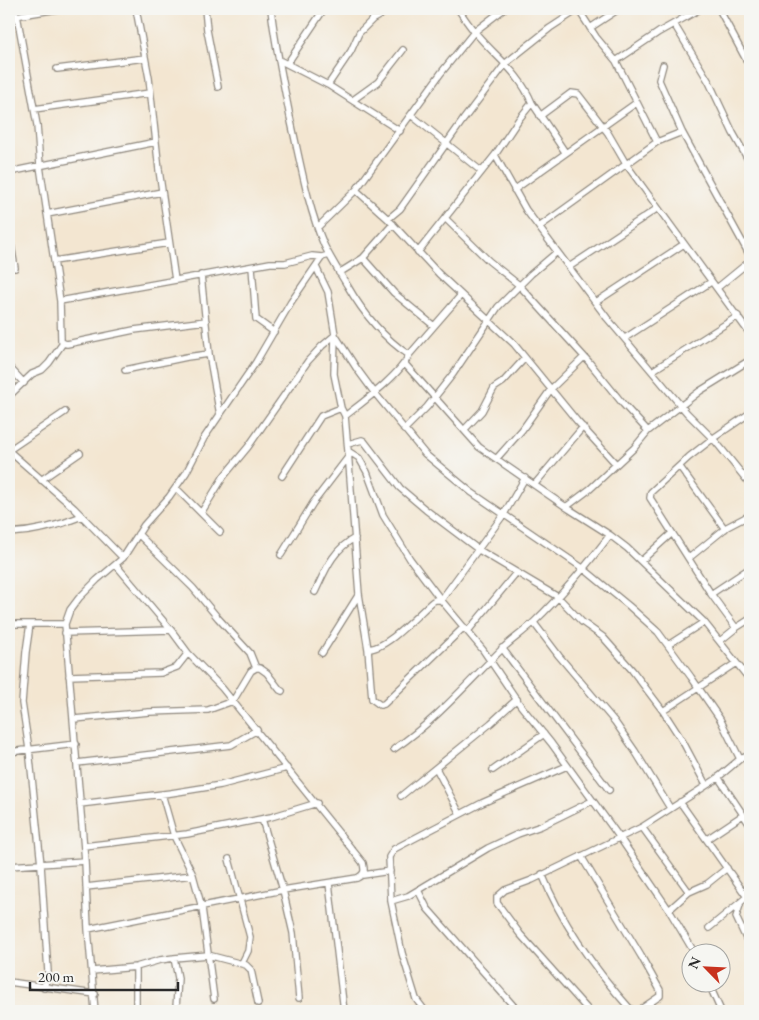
<svg xmlns="http://www.w3.org/2000/svg" width="759" height="1020" viewBox="0 0 759 1020" font-family="'EB Garamond',serif">
  <style>
    .lines { fill: none; stroke-linecap: round; stroke-linejoin: round }
    .stream { stroke: #64b4df; stroke-width: 1 }
    .minor-casing { stroke: #8f887e; stroke-width: 8 }
    .minor { stroke: #fff; stroke-width: 5.5 }
  </style>
  <rect width="100%" height="100%" fill="#f6f6f2"/>
  <filter id="ink" filterUnits="userSpaceOnUse"><feTurbulence type="fractalNoise" baseFrequency=".02" numOctaves="2"/><feDisplacementMap in="SourceGraphic" scale="10" xChannelSelector="R" yChannelSelector="G"/><feConvolveMatrix kernelMatrix="1 2 1 2 8 2 1 2 1" color-interpolation-filters="sRGB"/></filter>
  <filter id="wash" filterUnits="userSpaceOnUse"><feTurbulence type="fractalNoise" baseFrequency=".0096" numOctaves="4" result="noise"/><feDisplacementMap in="SourceGraphic" scale="20" xChannelSelector="R" yChannelSelector="G"/><feGaussianBlur stdDeviation="1.12" result="paint"/><feColorMatrix in="noise" values="0 0 0 0 0 0 0 0 0 0 0 0 0 0 0 0 0 1.4 0 .05"/><feComposite in="paint" operator="in"/></filter>
  <g filter="url(#wash)">
    <rect width="100%" height="100%" fill="#f3e6d1"/>
    <g class="lines">
      <!-- stream -->
      <path class="stream" d="M 9,1009 L 21,1011"/>
    </g>
  </g>
  <g filter="url(#ink)">
    <g class="lines">
      <defs>
        <path id="minor" d="M 136,9 L 149,78 L 159,170 L 175,280
          M 205,9 L 207,30 L 218,87
          M 271,9 C 275,45 283,81 290,117 C 300,160 307,205 324,245 C 331,259 339,272 347,285 C 363,313 382,337 409,355
          M 458,9 C 463,16 468,24 474,31 C 495,57 519,71 532,103 L 519,119 L 495,155 L 526,210 L 607,318 L 687,413 L 716,442 L 750,484
          M 578,9 L 596,37 L 616,61 L 657,142
          M 719,9 L 750,67
          M 17,15 L 37,125 L 40,166 L 60,301 L 61,340 L 63,343 L 67,344 L 134,330 L 206,321
          M 9,17 L 58,9
          M 674,24 L 709,82 L 733,133 L 750,163
          M 590,28 L 619,9
          M 279,60 L 328,85 L 400,131
          M 616,61 L 659,32 L 700,9
          M 287,64 L 324,9
          M 663,65 L 659,80 L 682,132 L 750,256
          M 57,69 L 145,58
          M 328,85 L 351,51 L 359,33 L 373,19 L 391,9
          M 353,100 L 378,82 L 403,50
          M 532,103 L 565,152
          M 34,109 L 150,93
          M 411,115 L 481,171
          M 540,116 L 571,93 L 578,94 L 608,133 L 626,164 L 750,334
          M 9,172 L 156,142
          M 356,190 L 388,219 L 439,274 L 514,344 L 577,421 L 616,464
          M 514,190 L 636,103
          M 47,214 L 162,192
          M 388,219 L 400,209 L 463,120 L 506,63 L 550,28 L 579,9
          M 446,219 L 489,261 L 519,285 L 589,362 L 623,404 L 648,431
          M 393,224 L 363,258 L 394,293 L 434,326
          M 318,227 L 356,190 L 441,73 L 474,32 L 504,9
          M 539,227 L 657,142 L 682,132
          M 9,233 L 15,268
          M 418,252 L 495,155
          M 54,261 L 169,243
          M 252,267 L 256,319 L 274,332
          M 316,267 L 328,292 L 335,335 L 334,374 L 341,408 L 345,416 L 348,451 L 359,458 L 367,472 L 383,515 L 410,559 L 441,600 L 483,650 L 521,706 L 551,743 L 620,838 L 669,910 L 694,952
          M 569,267 L 658,208
          M 339,273 L 363,258
          M 201,275 L 209,354 L 220,415
          M 717,288 L 750,261
          M 60,301 L 270,263 L 285,263 L 312,256 L 322,257
          M 596,302 L 684,244
          M 625,338 L 711,282
          M 405,364 L 479,447 L 569,509 L 610,535 L 627,548 L 704,622 L 750,680
          M 9,367 L 24,383
          M 125,370 L 187,357 L 209,354
          M 652,371 L 738,316
          M 9,396 L 32,374 L 42,370 L 49,363 L 63,343
          M 345,416 C 363,402 400,375 409,355 L 461,295
          M 404,430 L 427,407 L 453,374 L 498,307 L 531,274 L 557,252
          M 464,430 L 482,411 L 494,388 L 503,382 L 525,358
          M 348,444 L 362,440 L 364,441 L 400,488 L 426,510 L 479,550 L 558,597 L 582,622 L 603,637 L 632,670 L 663,711 L 683,742 L 706,785
          M 9,450 L 65,412
          M 9,451 L 74,508 L 123,558
          M 348,451 L 359,594 L 368,649 L 372,699 L 380,705 L 384,704 L 464,627
          M 497,458 L 522,430 L 551,389 L 584,357
          M 680,467 L 725,529
          M 282,476 L 321,416 L 341,408
          M 41,480 L 80,453
          M 534,485 L 583,427
          M 176,488 L 220,532
          M 566,507 L 590,489 L 634,448 L 648,431 L 700,391 L 750,360
          M 201,513 L 224,476 L 248,447 L 308,361 L 322,346 L 335,335 L 357,369 L 374,392 L 425,454 L 471,492 L 584,569 L 629,606 L 658,632 L 691,677 L 720,719 L 740,759
          M 9,533 C 35,532 58,526 82,516
          M 138,534 L 193,588 L 218,618 L 250,653 L 256,668
          M 281,555 L 313,503 L 349,456
          M 689,558 L 727,527 L 750,515
          M 641,561 L 672,533
          M 315,592 C 325,571 333,549 355,538
          M 711,594 L 750,568
          M 534,623 L 559,656 L 615,722 L 635,751 L 670,808
          M 9,624 L 65,624 L 70,610 L 79,598 L 97,580 L 123,558 L 144,525 L 169,497 L 186,473 L 204,438 L 256,362 L 291,302 L 322,257 L 329,255
          M 30,624 L 26,652 L 22,703 L 29,749 L 41,865 L 48,972 L 44,988
          M 65,624 L 85,861 L 88,929 L 95,1011
          M 736,628 L 711,594 L 652,501 L 650,498 L 651,492 L 689,457 L 712,439 L 750,413
          M 468,631 L 516,573
          M 65,633 L 171,630
          M 720,641 L 736,628 L 750,619
          M 668,645 L 704,622
          M 502,648 L 609,790
          M 368,649 C 387,649 417,615 432,602 L 435,600 L 441,600 L 504,514 L 525,478
          M 322,653 L 359,594
          M 69,676 L 161,673 L 177,667 L 188,653
          M 663,711 L 736,663
          M 74,719 L 149,712 L 208,710 L 233,701 L 251,671 L 256,668 L 260,668 L 267,673 L 280,690 L 282,691
          M 394,749 C 434,722 466,685 500,651 C 511,640 524,632 535,621 C 563,594 587,565 610,535
          M 9,752 L 76,744
          M 77,763 L 231,745 L 257,730
          M 436,768 L 460,814
          M 493,770 L 544,734
          M 718,777 L 750,825
          M 162,794 L 174,836 L 193,875 L 202,908 L 214,999
          M 401,796 L 491,723 L 517,699
          M 680,802 L 747,897
          M 80,804 L 171,793 L 221,785 L 287,768
          M 262,819 L 283,890 L 293,933 L 299,998
          M 642,827 L 689,892
          M 707,839 L 743,815
          M 84,846 L 187,834 L 271,817 L 317,803
          M 581,856 L 641,956 L 660,990 L 660,996 L 638,1011
          M 229,859 L 250,937 L 248,951 L 242,963
          M 9,866 L 85,861
          M 542,874 C 563,926 595,970 632,1011
          M 363,875 L 390,871
          M 329,883 L 344,1011
          M 86,887 L 193,875
          M 418,890 L 427,908 L 518,1011
          M 391,901 L 408,896 L 488,848 L 518,834 L 541,826 L 592,801
          M 740,905 L 736,917 L 750,947
          M 669,910 L 689,892 L 707,884 L 727,868
          M 709,928 L 748,896
          M 88,929 L 283,890 L 357,878 C 365,874 365,871 363,863 L 222,688 L 188,653 L 171,630 L 116,565
          M 174,958 L 178,978 L 176,1008
          M 92,971 L 136,967 L 160,960 L 174,958 L 208,955 L 246,965 L 251,970 L 258,1003
          M 9,982 L 95,994
          M 708,982 L 721,1011
          M 136,1011 L 136,967
          M 425,1011 L 416,999 L 402,953 L 391,901 L 389,857 L 394,849 L 482,803 L 567,766
          M 589,1011 L 520,934 L 497,903 L 497,897 L 505,890 L 532,880 L 642,827 L 715,780 L 740,759 L 750,755"/>
      </defs>
      <!-- minor casing -->
      <use href="#minor" class="minor-casing"/>
      <!-- minor -->
      <use href="#minor" class="minor"/>
    </g>
  </g>
  <!-- margin -->
  <rect width="759" height="1020" fill="none" stroke="#f6f6f2" stroke-width="30"/>
  <!-- north arrow -->
  <g transform="translate(706 968) rotate(294)"><circle r="24" fill="#f6f6f2" stroke="#a5a5a2"/>
  <path d="M0-4L9 19L0 12L-9 19Z" fill="#c8321e"/>
  <text y="-8" font-size="14" font-weight="bold" text-anchor="middle" fill="#2b2b2b">N</text>
  </g>
  <!-- scale -->
  <path d="M30 982v8h148v-8" fill="none" stroke="#2b2b2b" stroke-width="2.5"/>
  <text x="38" y="982" font-size="15" fill="#2b2b2b" stroke="#f6f6f2" stroke-width="4" paint-order="stroke">200 m</text>
</svg>
